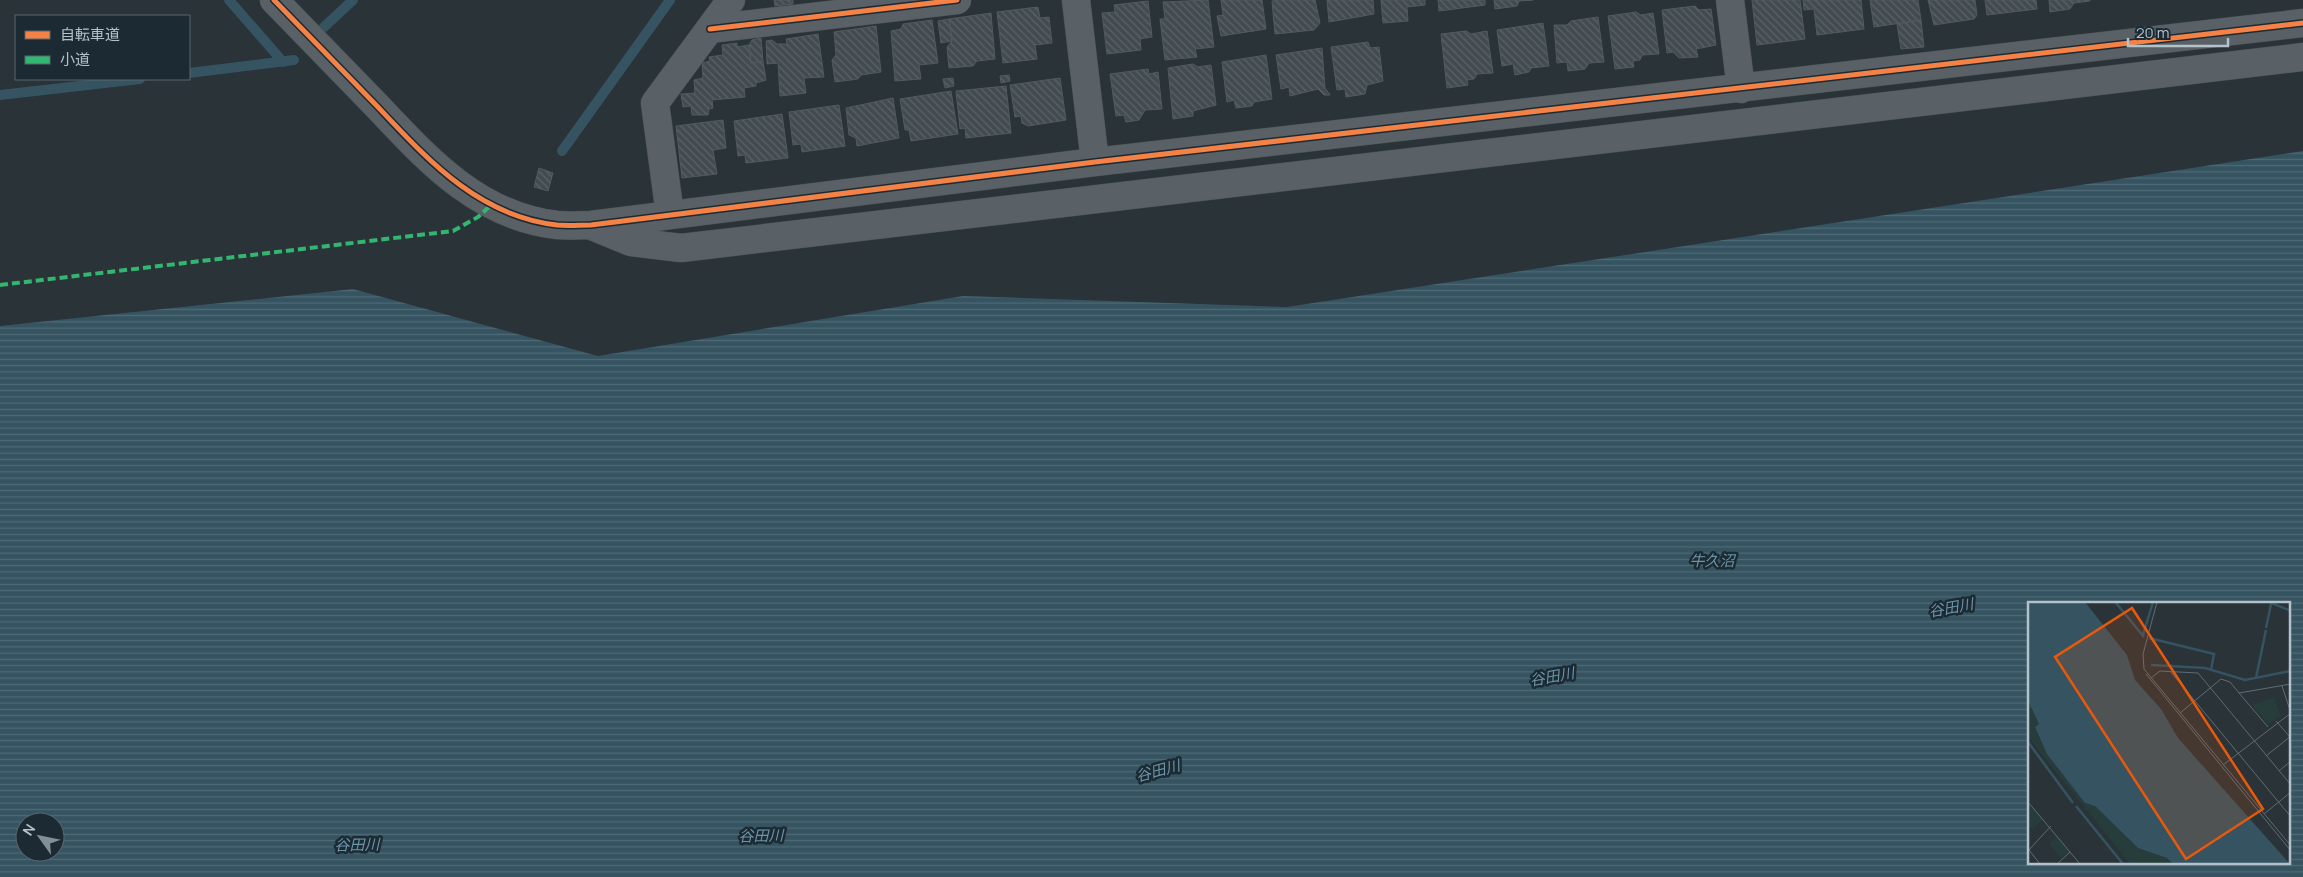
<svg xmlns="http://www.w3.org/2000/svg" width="2303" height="877" viewBox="0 0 2303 877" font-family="Manrope,'Noto Sans JP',sans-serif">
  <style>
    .water { fill: url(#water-rules); fill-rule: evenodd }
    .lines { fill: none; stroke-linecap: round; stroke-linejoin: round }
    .stream { stroke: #355361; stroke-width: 10 }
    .building { fill: url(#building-back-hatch); stroke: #515b5f }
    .street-casing { stroke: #474f53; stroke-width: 29 }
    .street { stroke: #596166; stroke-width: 28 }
    .quiet { stroke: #33b770; stroke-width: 4; stroke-dasharray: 8 4; stroke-linecap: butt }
    .cycleway-casing { stroke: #1c2b33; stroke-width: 8 }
    .cycleway { stroke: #f48246; stroke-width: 5 }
    .labels { text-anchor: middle; stroke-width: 5; stroke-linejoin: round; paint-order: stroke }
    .water-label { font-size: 15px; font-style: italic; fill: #6b95a9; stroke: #1c2b33 }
    .inset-river { fill: none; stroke: #355361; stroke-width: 2.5 }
    .inset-road { fill: none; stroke: #606c72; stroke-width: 1 }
    .view { fill: #e8590c; fill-opacity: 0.15; stroke: #e8590c; stroke-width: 2.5 }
    .inset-edge { fill: none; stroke: #b3c1c9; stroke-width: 2.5 }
  </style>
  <defs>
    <pattern id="water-rules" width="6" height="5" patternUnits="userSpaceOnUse" patternTransform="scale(1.25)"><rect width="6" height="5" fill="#355361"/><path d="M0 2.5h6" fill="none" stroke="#506a76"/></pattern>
    <pattern id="building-back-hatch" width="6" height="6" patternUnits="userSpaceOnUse" patternTransform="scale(1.25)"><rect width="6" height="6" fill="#424b4f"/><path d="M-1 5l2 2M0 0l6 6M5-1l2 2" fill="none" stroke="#5b6367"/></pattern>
  </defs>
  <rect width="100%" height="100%" fill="#293338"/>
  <!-- water -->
  <path class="water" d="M 2303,151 L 2303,877 L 0,877 L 0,326 L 353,289 L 598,356 L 963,296 L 1287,307 ZM 2029,603 L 2289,603 L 2289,863 L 2029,863 ZM 25,822 L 55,822 L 55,852 L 25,852 Z"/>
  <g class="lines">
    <!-- stream -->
    <path class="stream" d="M 229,0 L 283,62
      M 324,27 L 353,0
      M 189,73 L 294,60
      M 0,95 L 140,79
      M 562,151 L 670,0"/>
  </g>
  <!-- building -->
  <path class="building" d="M 774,0 L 793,0 L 793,4 L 775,6 Z
    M 1208,0 L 1214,47 L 1195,49 L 1197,57 L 1165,60 L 1160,19 L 1165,19 L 1163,2 Z
    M 1221,0 L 1262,0 L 1266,29 L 1221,36 L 1217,16 L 1223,15 Z
    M 1278,0 L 1315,0 L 1320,23 L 1314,30 L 1275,34 L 1272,1 Z
    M 1327,0 L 1373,0 L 1374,14 L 1329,22 Z
    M 1381,0 L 1425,0 L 1425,5 L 1407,7 L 1408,21 L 1383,23 Z
    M 1438,0 L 1485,0 L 1485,5 L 1439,11 Z
    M 1494,0 L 1533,0 L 1519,1 L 1517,6 L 1495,9 Z
    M 1752,0 L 1800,0 L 1805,39 L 1757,45 Z
    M 1803,0 L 1861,0 L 1864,29 L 1817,35 L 1814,9 L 1804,10 Z
    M 1870,0 L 1918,0 L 1921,20 L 1874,27 Z
    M 1928,0 L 1975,0 L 1977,15 L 1974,19 L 1934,25 Z
    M 1985,0 L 2036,0 L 2037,9 L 1987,15 Z
    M 2049,0 L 2090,0 L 2090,1 L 2074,3 L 2070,9 L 2050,12 Z
    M 1148,1 L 1152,37 L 1140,39 L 1141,50 L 1107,54 L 1102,13 L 1115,12 L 1114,5 Z
    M 1695,6 L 1699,10 L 1711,9 L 1716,45 L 1696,49 L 1698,57 L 1679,58 L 1673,52 L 1667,53 L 1662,10 Z
    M 1038,7 L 1040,18 L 1049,17 L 1052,43 L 1035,45 L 1037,59 L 1003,63 L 997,12 Z
    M 1636,12 L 1641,15 L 1653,13 L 1659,54 L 1642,55 L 1640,60 L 1633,61 L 1634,67 L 1615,69 L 1608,16 Z
    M 991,13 L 995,59 L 977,61 L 973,66 L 949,68 L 947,47 L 952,41 L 949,19 Z
    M 1598,17 L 1604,62 L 1589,63 L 1585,69 L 1568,71 L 1567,62 L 1557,63 L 1554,25 L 1567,25 L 1571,21 Z
    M 949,19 L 952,41 L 941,43 L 938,21 Z
    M 932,20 L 938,63 L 919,65 L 921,79 L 895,81 L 891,31 L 901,29 L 903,24 Z
    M 1921,20 L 1924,47 L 1901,49 L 1897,24 Z
    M 1543,23 L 1549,66 L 1531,68 L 1529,72 L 1515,75 L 1513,64 L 1502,66 L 1497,30 Z
    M 876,26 L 881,72 L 861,75 L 858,79 L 835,82 L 832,60 L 836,55 L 834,32 Z
    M 1466,31 L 1471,34 L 1487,31 L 1493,73 L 1477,74 L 1474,79 L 1467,80 L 1468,85 L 1447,88 L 1441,34 Z
    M 818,34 L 824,77 L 804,78 L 806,93 L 780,96 L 778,63 L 767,64 L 766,41 L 772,40 L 777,44 L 787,44 L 786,39 Z
    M 761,38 L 763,61 L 751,63 L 749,45 L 752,40 Z
    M 1368,42 L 1370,48 L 1379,47 L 1383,81 L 1367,85 L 1365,94 L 1346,97 L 1345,89 L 1337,90 L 1331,47 Z
    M 737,43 L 737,47 L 749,45 L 751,63 L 763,61 L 766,80 L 756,83 L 756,86 L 744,88 L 745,97 L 712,100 L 713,108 L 709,109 L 708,115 L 692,115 L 691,106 L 683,107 L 681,94 L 695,93 L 694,80 L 703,78 L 702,63 L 710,61 L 709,57 L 723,55 L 722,45 Z
    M 1322,48 L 1325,88 L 1330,95 L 1324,95 L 1318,89 L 1290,96 L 1289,87 L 1281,89 L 1276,55 Z
    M 1266,55 L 1272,99 L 1254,102 L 1252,106 L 1236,108 L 1234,100 L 1227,102 L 1222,62 Z
    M 1193,64 L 1198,67 L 1211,65 L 1216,105 L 1193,111 L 1193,116 L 1173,119 L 1168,68 Z
    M 1148,69 L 1149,74 L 1158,72 L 1162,109 L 1145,110 L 1139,120 L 1126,122 L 1124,115 L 1116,116 L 1110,74 Z
    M 1009,75 L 1010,81 L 1001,83 L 1000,76 Z
    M 953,78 L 954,86 L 945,88 L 943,79 Z
    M 1060,78 L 1066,120 L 1028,126 L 1022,123 L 1021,116 L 1015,117 L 1010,85 Z
    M 1006,86 L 1011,133 L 966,138 L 965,128 L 960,129 L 956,91 Z
    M 951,91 L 958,134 L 911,141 L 909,130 L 905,130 L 900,99 Z
    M 893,98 L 899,138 L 857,146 L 856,138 L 849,135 L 846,108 Z
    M 839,105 L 845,146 L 802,152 L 801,144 L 793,145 L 789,112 Z
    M 782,114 L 788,158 L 746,163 L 745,155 L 738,156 L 734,121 Z
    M 723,120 L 726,148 L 713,150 L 717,174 L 682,178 L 676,126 Z
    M 539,168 L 553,173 L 548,191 L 534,187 Z"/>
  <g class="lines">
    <defs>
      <path id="street" d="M 274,0 C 308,35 343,71 377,106 C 428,160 478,216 557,225 C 568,226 580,225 591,225 L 1095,162 L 2303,23
        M 1076,0 L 1095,162
        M 1730,0 L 1741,89
        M 710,29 L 957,0
        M 670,215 L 655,103 L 731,0
        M 592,226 L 631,242 L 681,248 L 2303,57"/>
    </defs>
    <!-- street casing -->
    <use href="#street" class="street-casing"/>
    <!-- street -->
    <use href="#street" class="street"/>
    <!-- quiet -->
    <path class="quiet" d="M 0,285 L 453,231 L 478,217 L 491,205"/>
    <defs>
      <path id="cycleway" d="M 274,0 C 308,35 343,71 377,106 C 428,160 478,216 557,225 C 568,226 580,225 591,225 L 1095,162 L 2303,23
        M 710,29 L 957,0"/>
    </defs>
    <!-- cycleway casing -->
    <use href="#cycleway" class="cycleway-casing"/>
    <!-- cycleway -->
    <use href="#cycleway" class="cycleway"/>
  </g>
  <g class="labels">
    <!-- water labels -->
    <g class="water-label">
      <text x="1712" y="566">牛久沼</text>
      <text transform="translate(1951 608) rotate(-10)" y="5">谷田川</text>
      <text transform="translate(1552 677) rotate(-10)" y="5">谷田川</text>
      <text transform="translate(1158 771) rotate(-15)" y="5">谷田川</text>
      <text transform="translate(761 836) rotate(-1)" y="5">谷田川</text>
      <text transform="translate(357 845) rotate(-1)" y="5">谷田川</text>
    </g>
  </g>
  <!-- overview -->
  <g transform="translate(2028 602)">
    <rect width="262" height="262" fill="#293338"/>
    <path d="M 0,201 L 15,217 L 5,227 L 0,224 ZM 29,235 L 41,250 L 33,256 L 21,242 Z" fill="#263d3b"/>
    <path d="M 0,99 L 11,122 L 7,125 L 57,201 L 67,204 L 110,246 L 139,256 L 145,262 L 102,262 L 0,135 Z" fill="#263d3b"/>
    <path d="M 246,95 L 253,114 L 240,122 L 224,103 Z" fill="#263d3b"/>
    <path d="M 0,0 L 57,0 L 99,53 L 107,78 L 133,107 L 150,136 L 262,262 L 145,262 L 139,256 L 110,246 L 67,204 L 57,201 L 19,152 L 7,125 L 11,122 L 0,99 Z" fill="#355361"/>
    <path class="inset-river" d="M 241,0 L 263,9M 88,1 L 116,35M 238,26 L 243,2M 115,33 L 125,0M 121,36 L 186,52 L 183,68M 123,63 L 177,66 L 217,78 L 263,69M 228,76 L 238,28M 0,140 L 45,201M 48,204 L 95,262"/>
    <path class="inset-road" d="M 129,0 L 115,52 L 116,67 L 263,244M 142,69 L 263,215M 118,72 L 263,249M 123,76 L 132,69 L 170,71 L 263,183M 211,91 L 240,125M 152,111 L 193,77 L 202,80 L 211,91 L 263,82M 248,119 L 262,135M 238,154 L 263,134M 195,163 L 263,111 L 254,84M 251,169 L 263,159M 0,200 L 52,262M 236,212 L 263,190M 1,248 L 12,262M 0,249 L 23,224M 29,262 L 42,250"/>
    <path class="view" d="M 104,6 L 235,207 L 158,257 L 27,55 Z"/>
    <rect width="262" height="262" class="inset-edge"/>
  </g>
  <!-- legend -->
  <rect x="15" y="15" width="175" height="65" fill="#1c2b33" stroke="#58676f"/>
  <rect x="25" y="31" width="25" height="8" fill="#f48246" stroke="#58676f"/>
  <text x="60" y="40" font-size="15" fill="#b3c1c9">自転車道</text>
  <rect x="25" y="56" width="25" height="8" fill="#33b770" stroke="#58676f"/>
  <text x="60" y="65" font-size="15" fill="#b3c1c9">小道</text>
  <!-- north arrow -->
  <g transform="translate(40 837) rotate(303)"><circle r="24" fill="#1c2b33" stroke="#58676f"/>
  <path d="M0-4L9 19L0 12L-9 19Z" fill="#838f96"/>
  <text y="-8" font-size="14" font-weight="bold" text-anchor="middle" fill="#b3c1c9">N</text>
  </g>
  <!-- scale -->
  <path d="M2128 38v8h100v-8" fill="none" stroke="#b3c1c9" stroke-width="2.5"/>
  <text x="2136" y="38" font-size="15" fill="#b3c1c9" stroke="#1c2b33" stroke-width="4" paint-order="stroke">20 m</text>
</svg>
